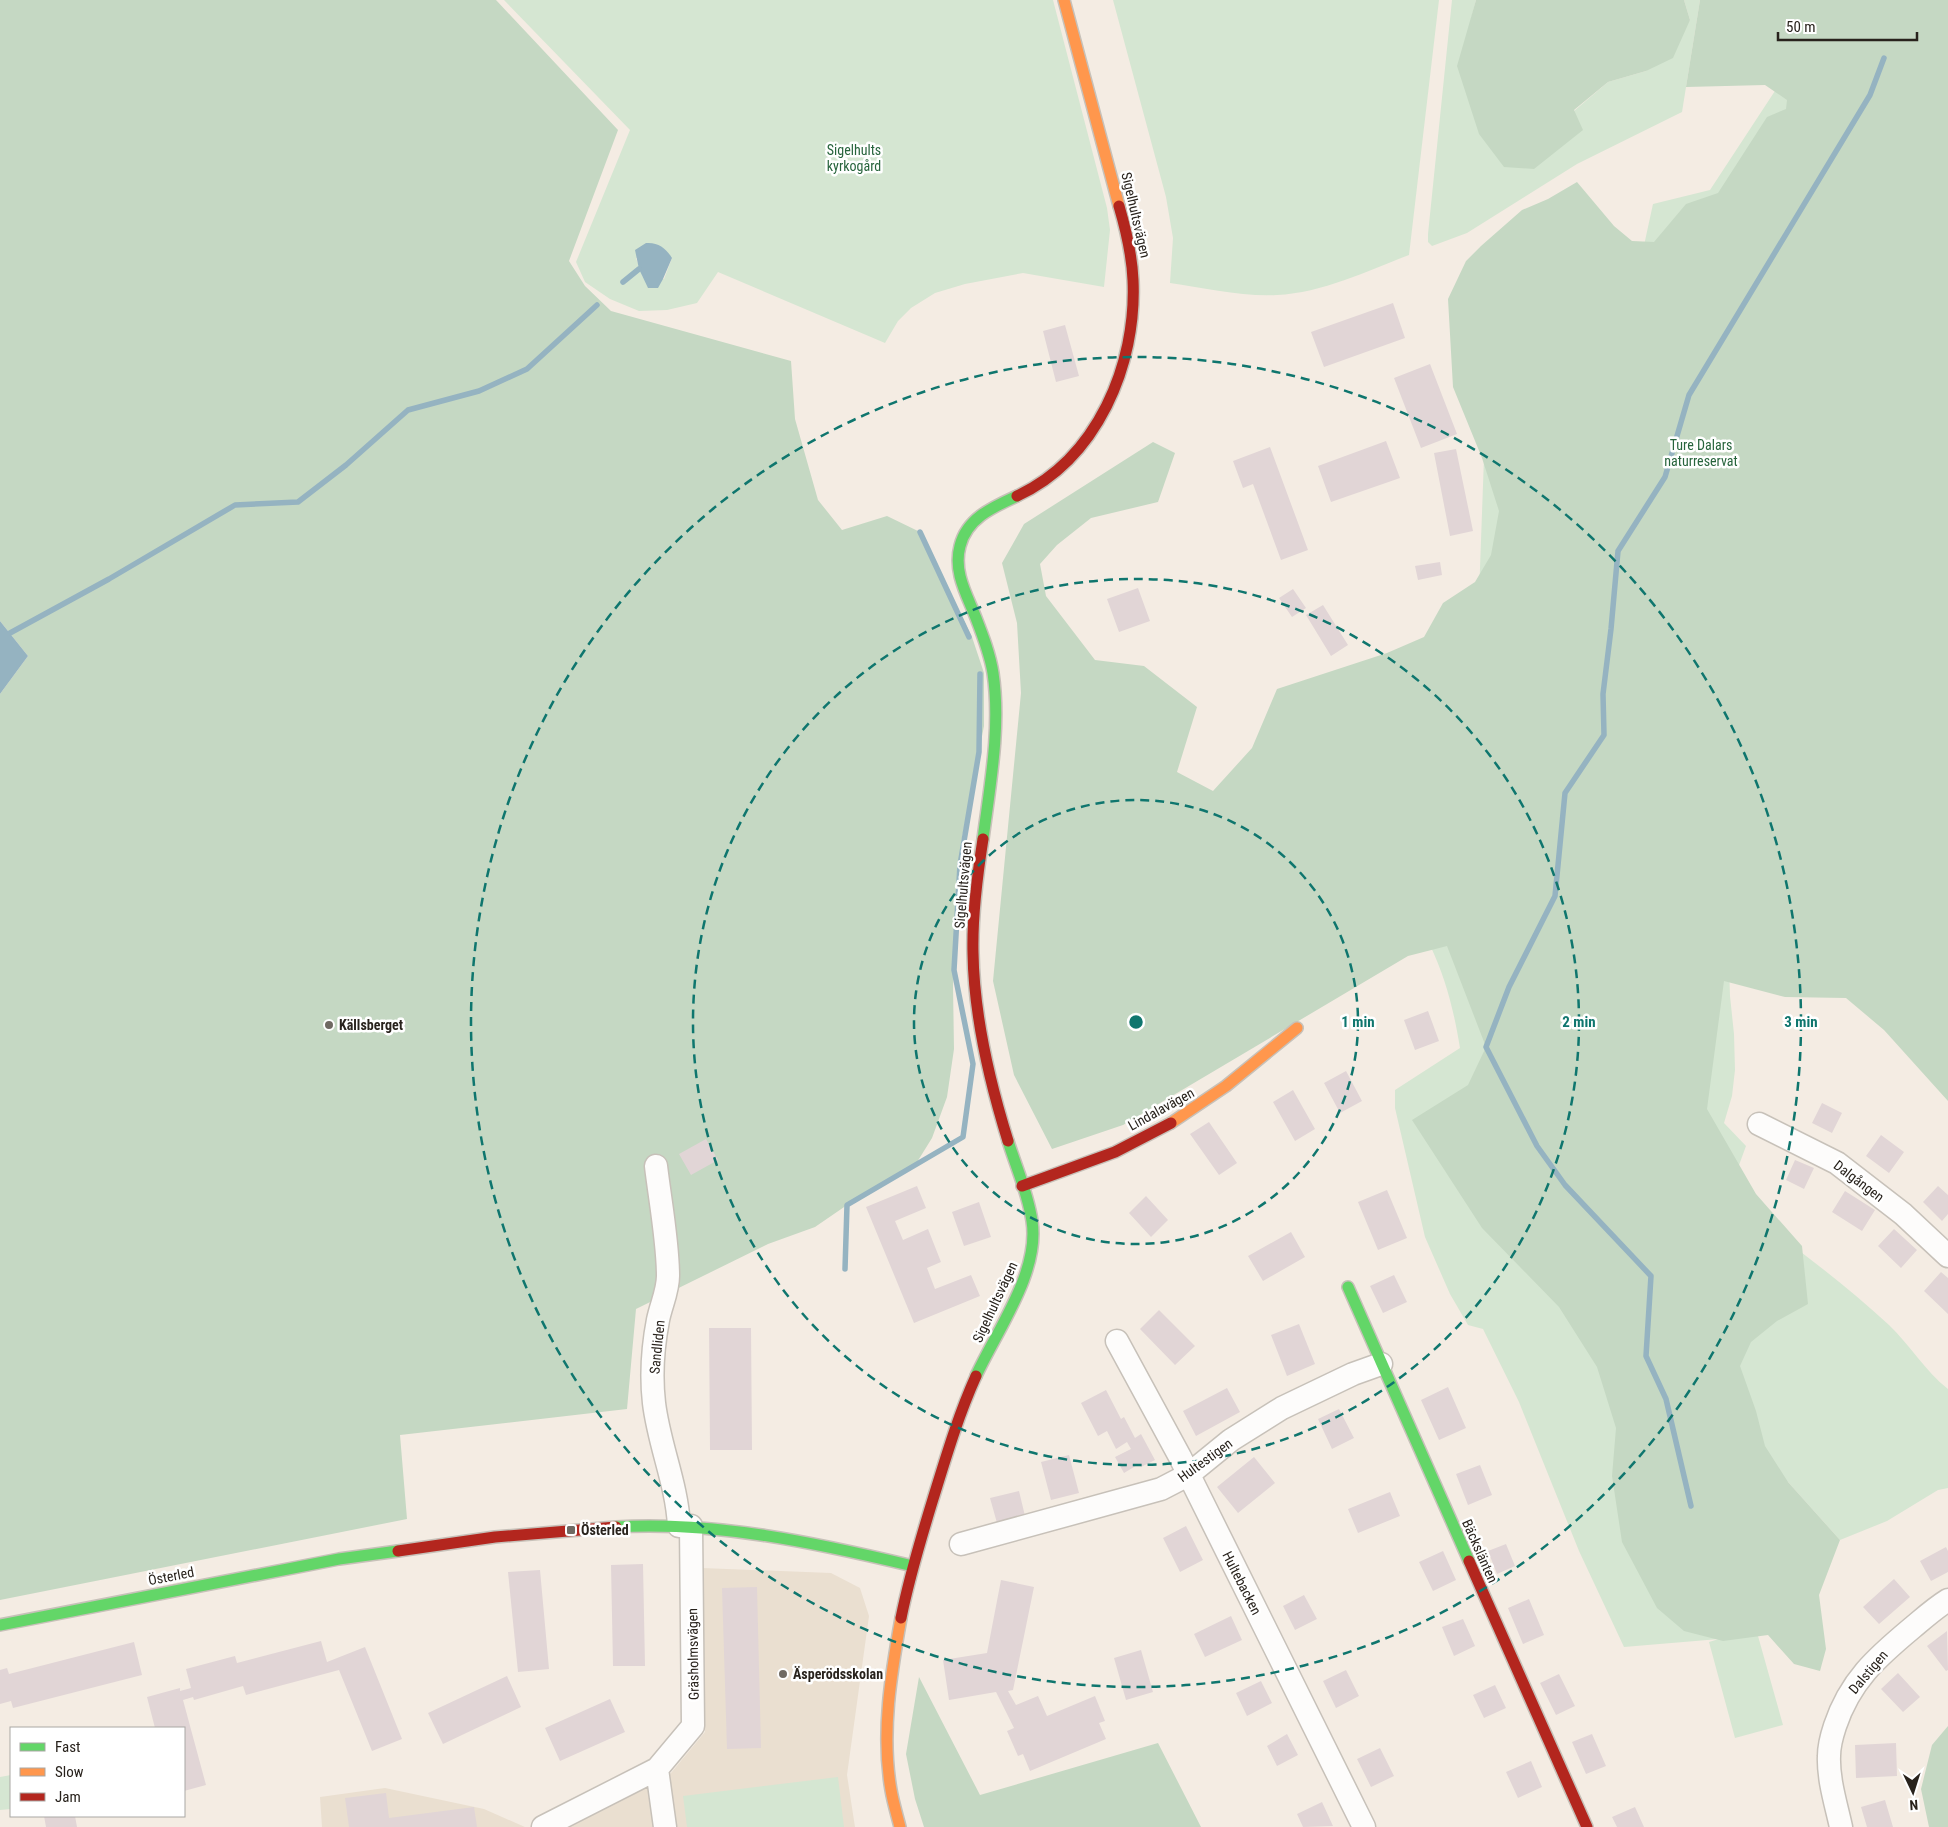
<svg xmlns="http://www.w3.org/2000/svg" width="1948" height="1827" viewBox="0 0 1948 1827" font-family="'Roboto Condensed',sans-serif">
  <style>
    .education { fill: #eadfd0 }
    .green { fill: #d5e6d2; fill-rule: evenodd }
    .forest { fill: #c5d8c3 }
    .water { fill: #95b3c1 }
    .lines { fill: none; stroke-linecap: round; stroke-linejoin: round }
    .stream { stroke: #95b3c1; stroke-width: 5.5 }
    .building { fill: #e1d5d6 }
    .street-casing { stroke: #c7c1b9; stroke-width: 25 }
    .fast-casing { stroke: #c7c1b9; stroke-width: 14 }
    .slow-casing { stroke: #c7c1b9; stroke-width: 14 }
    .jam-casing { stroke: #c7c1b9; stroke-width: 14 }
    .street { stroke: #fdfcfb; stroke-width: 22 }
    .fast { stroke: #63d668; stroke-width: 11 }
    .slow { stroke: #ff974d; stroke-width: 11 }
    .jam { stroke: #b3261e; stroke-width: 11 }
    .ring { fill: none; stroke: #0f766e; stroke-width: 2.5; stroke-dasharray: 9 6 }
    .poi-dot { fill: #6f6962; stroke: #fff; stroke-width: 2 }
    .labels { text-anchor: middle; stroke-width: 5; stroke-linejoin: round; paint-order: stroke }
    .park-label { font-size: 14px; fill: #27643c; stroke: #fff }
    .street-label { font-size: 14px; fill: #28221c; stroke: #fff }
    .poi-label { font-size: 14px; font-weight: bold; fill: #28221c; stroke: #fff; text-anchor: start }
    .centre { fill: #0f766e; stroke: #fff; stroke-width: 2.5 }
    .ring-label { font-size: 15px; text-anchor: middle; font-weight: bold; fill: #0f766e; stroke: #fff; stroke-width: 5; stroke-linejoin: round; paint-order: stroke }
  </style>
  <rect width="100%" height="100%" fill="#f4ece3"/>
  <!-- education -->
  <path class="education" d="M 702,1568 L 831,1573 L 860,1588 L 869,1616 L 847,1775 L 855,1827 L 565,1827 L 671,1773 L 705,1732 Z
    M 385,1788 L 484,1809 L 525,1827 L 322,1827 L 320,1797 Z"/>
  <!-- green -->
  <path class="green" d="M 504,0 L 1053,0 L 1107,208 L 1110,230 L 1104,287 L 1023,273 L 965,284 L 935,293 L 911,308 L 898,321 L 885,343 L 718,272 L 697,303 L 667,310 L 639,311 L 610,299 L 585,282 L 576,262 L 630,130 ZM 636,258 L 672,258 L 664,279 L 643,277 Z
    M 1113,0 L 1439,0 L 1409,255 C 1367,271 1322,293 1277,295 C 1244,297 1203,288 1170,283 L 1173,238 L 1166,197 Z
    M 1452,0 L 1476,0 L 1471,19 L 1574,111 L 1608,82 L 1646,71 L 1690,20 L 1684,0 L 1700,0 L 1682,112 L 1577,164 L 1467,233 L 1432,246 L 1428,242 L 1428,234 Z
    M 1790,68 L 1948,103 L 1728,934 L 1730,996 L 1734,1034 L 1735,1070 L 1732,1096 L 1724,1123 L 1746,1146 L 1727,1198 C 1783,1238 1838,1278 1889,1325 C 1910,1345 1925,1371 1948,1389 L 1948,1488 L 1938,1490 L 1887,1521 L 1840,1540 L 1788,1482 L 1758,1636 L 1783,1725 L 1735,1738 L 1709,1642 L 1719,1639 L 1624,1647 L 1579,1551 L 1519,1402 L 1483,1329 L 1468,1325 L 1450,1294 L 1425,1237 L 1395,1108 L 1395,1090 L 1460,1048 C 1454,1011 1446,979 1430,945 L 1415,653 L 1479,596 L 1485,430 L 1643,250 L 1653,204 L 1710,190 Z
    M 11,1775 L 11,1809 L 0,1810 L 0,1777 Z
    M 838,1777 L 844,1827 L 687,1827 L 683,1796 Z"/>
  <!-- forest -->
  <path class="forest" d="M 0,0 L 496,0 L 618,130 L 569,261 L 585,286 L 611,311 L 791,361 L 795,419 L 818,500 L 842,530 L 887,516 L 920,532 L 972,637 L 984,673 L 984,726 L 961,843 L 953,986 L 954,1049 L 947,1097 L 932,1138 L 914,1167 L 866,1192 L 815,1227 L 768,1244 L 636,1309 L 627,1409 L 400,1435 L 407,1519 L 0,1600 L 0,694 L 28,656 L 0,621 Z
    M 1476,0 L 1684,0 L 1690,20 L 1673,58 L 1646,71 L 1608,82 L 1574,110 L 1583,130 L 1534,169 L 1504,167 L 1479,134 L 1457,66 Z
    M 1700,0 L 1948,0 L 1948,1101 L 1884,1030 L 1846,998 L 1785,997 L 1724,981 L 1707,1109 L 1756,1194 L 1802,1246 L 1808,1304 L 1777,1321 L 1751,1342 L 1740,1366 L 1756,1411 L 1765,1446 L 1788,1482 L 1840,1540 L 1819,1595 L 1826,1649 L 1820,1671 L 1794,1664 L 1768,1635 L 1723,1641 L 1684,1631 L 1657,1608 L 1622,1542 L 1612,1476 L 1616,1428 L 1597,1367 L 1559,1307 L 1482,1228 L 1412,1120 L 1468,1085 L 1486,1047 L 1447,946 L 1408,956 L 1123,1125 L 1052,1149 L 1014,1075 L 993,981 L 1021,693 L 1017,623 L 1002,563 L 1024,524 L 1153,442 L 1175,453 L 1158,502 L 1091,518 L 1057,545 L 1040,564 L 1046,596 L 1095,660 L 1144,666 L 1197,707 L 1177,772 L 1213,791 L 1252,748 L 1277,689 L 1387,653 L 1424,637 L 1443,603 L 1475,582 L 1491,555 L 1499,511 L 1482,458 L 1453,387 L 1448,299 L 1466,261 L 1481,246 L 1522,210 L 1548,199 L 1577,182 L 1614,226 L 1632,241 L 1654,242 L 1686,204 L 1718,193 L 1767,117 L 1786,109 L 1787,100 L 1765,85 L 1686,87 Z
    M 919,1677 L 980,1795 L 1158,1743 L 1201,1827 L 924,1827 L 915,1799 L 906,1754 Z
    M 1948,1726 L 1948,1827 L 1929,1827 L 1921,1789 L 1932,1745 Z"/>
  <!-- water -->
  <path class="water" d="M 646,243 C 658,242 666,248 672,258 L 663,279 L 658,288 L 648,288 L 639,269 L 635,250 Z
    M 0,621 L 28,656 L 0,694 Z"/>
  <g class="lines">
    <!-- stream -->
    <path class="stream" d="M 623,282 L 639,269
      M 920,532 L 969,637
      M 10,633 L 109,579 L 235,505 L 298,502 L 346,465 L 408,410 L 479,391 L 527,369 L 597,305
      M 845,1269 L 847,1205 L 963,1137 L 973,1064 L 954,970 L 960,865 L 979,752 L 980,674
      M 1691,1506 L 1666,1399 L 1646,1356 L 1651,1276 L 1565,1185 L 1537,1146 L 1486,1047 L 1509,987 L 1555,896 L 1565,793 L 1604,735 L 1603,694 L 1611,629 L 1618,551 L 1665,477 L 1689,395 L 1870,95 L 1884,58"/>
  </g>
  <!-- building -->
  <path class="building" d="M 1393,303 L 1405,338 L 1324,367 L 1311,332 Z
    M 1065,325 L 1079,376 L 1056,382 L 1043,331 Z
    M 1430,364 L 1457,434 L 1421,448 L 1394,378 Z
    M 1386,441 L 1400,478 L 1331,502 L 1318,466 Z
    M 1270,447 L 1308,550 L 1281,560 L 1253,484 L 1243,488 L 1233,461 Z
    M 1456,449 L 1473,531 L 1450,536 L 1434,453 Z
    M 1440,562 L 1442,575 L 1418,580 L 1415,566 Z
    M 1138,588 L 1150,621 L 1119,632 L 1107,599 Z
    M 1293,589 L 1306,608 L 1292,617 L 1279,598 Z
    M 1323,605 L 1348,645 L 1331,656 L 1306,615 Z
    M 1428,1011 L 1439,1041 L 1415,1050 L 1404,1020 Z
    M 1346,1071 L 1362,1101 L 1340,1113 L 1324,1083 Z
    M 1293,1090 L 1315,1129 L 1295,1141 L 1273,1102 Z
    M 1822,1103 L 1842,1113 L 1832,1133 L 1812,1123 Z
    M 1209,1122 L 1237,1163 L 1219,1175 L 1190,1134 Z
    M 1881,1135 L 1904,1152 L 1889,1173 L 1866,1156 Z
    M 706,1139 L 718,1160 L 691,1175 L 679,1154 Z
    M 1795,1160 L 1814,1168 L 1804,1189 L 1786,1180 Z
    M 917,1186 L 926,1208 L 895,1221 L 903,1240 L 928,1229 L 941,1262 L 927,1268 L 935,1289 L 971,1275 L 980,1296 L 914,1323 L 866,1207 Z
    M 1938,1186 L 1948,1195 L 1948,1214 L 1942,1221 L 1923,1202 Z
    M 1387,1190 L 1407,1238 L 1378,1250 L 1358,1202 Z
    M 1845,1191 L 1875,1210 L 1862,1231 L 1832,1212 Z
    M 1146,1196 L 1168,1220 L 1151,1237 L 1129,1213 Z
    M 979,1202 L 991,1237 L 964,1246 L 952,1212 Z
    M 1894,1229 L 1917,1250 L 1901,1268 L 1878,1246 Z
    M 1291,1232 L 1305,1257 L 1263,1281 L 1248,1256 Z
    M 1941,1272 L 1948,1278 L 1948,1314 L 1924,1291 Z
    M 1394,1275 L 1407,1302 L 1383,1313 L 1370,1286 Z
    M 1159,1310 L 1195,1346 L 1175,1365 L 1140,1329 Z
    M 1299,1324 L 1315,1364 L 1287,1376 L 1271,1335 Z
    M 709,1328 L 751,1328 L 752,1450 L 710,1450 Z
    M 1448,1387 L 1466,1428 L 1439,1440 L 1421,1400 Z
    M 1227,1388 L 1240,1412 L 1196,1436 L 1183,1411 Z
    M 1106,1390 L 1121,1419 L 1124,1417 L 1135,1438 L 1141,1434 L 1155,1460 L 1141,1467 L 1139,1464 L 1124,1473 L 1115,1457 L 1131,1449 L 1127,1442 L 1116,1449 L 1107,1431 L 1098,1436 L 1081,1403 Z
    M 1339,1409 L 1354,1438 L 1332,1449 L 1318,1419 Z
    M 1069,1455 L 1079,1493 L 1051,1500 L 1041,1462 Z
    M 1254,1457 L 1275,1483 L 1238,1513 L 1217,1487 Z
    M 1480,1465 L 1492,1495 L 1468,1505 L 1456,1474 Z
    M 1019,1491 L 1025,1516 L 997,1523 L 990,1498 Z
    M 1390,1492 L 1400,1516 L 1358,1533 L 1348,1509 Z
    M 1186,1526 L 1203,1560 L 1180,1572 L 1163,1538 Z
    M 1506,1544 L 1515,1566 L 1497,1574 L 1488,1551 Z
    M 1946,1547 L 1948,1551 L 1948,1572 L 1931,1581 L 1920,1561 Z
    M 1443,1551 L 1456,1580 L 1433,1591 L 1419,1562 Z
    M 643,1564 L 645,1666 L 613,1666 L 611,1565 Z
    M 540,1570 L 549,1669 L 518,1672 L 508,1572 Z
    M 1894,1579 L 1910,1597 L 1879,1624 L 1863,1607 Z
    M 1001,1580 L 1034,1587 L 1013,1690 L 1008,1691 L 1016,1705 L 1038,1696 L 1047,1716 L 1095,1696 L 1105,1721 L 1099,1723 L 1106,1739 L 1030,1771 L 1023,1754 L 1018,1756 L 1007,1731 L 1014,1728 L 996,1692 L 949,1700 L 943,1660 L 987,1653 Z
    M 757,1587 L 761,1748 L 727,1749 L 722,1588 Z
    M 1304,1595 L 1317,1619 L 1295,1630 L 1283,1606 Z
    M 1529,1599 L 1544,1635 L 1523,1644 L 1508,1608 Z
    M 1231,1616 L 1242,1640 L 1205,1657 L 1194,1634 Z
    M 1463,1619 L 1475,1646 L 1454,1656 L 1442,1627 Z
    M 1947,1631 L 1948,1670 L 1946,1671 L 1927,1646 Z
    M 321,1641 L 327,1662 L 365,1647 L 402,1739 L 372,1751 L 339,1670 L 246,1695 L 243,1686 L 194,1700 L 193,1697 L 183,1700 L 206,1785 L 184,1791 L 184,1728 L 155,1728 L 147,1697 L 180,1688 L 180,1691 L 191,1688 L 186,1669 L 235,1656 L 237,1663 Z
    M 134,1642 L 142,1675 L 13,1708 L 11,1701 L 0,1704 L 0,1670 L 7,1668 L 9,1674 Z
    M 1141,1650 L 1153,1692 L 1126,1700 L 1114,1658 Z
    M 1346,1670 L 1359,1696 L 1336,1708 L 1323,1681 Z
    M 1898,1673 L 1920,1697 L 1903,1712 L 1881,1689 Z
    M 1559,1674 L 1575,1706 L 1556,1715 L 1540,1683 Z
    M 507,1676 L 521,1707 L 443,1744 L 428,1713 Z
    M 1261,1681 L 1272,1703 L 1247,1716 L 1236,1693 Z
    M 1495,1685 L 1506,1708 L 1484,1718 L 1473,1695 Z
    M 610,1699 L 625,1732 L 560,1761 L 545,1728 Z
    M 1287,1734 L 1298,1755 L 1277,1766 L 1267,1746 Z
    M 1592,1734 L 1606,1766 L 1586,1774 L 1572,1742 Z
    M 1896,1743 L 1897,1776 L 1856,1778 L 1855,1745 Z
    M 1380,1748 L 1394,1776 L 1371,1787 L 1357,1759 Z
    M 1531,1761 L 1542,1787 L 1518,1798 L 1506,1772 Z
    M 386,1793 L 389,1818 L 474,1807 L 477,1827 L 349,1827 L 345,1798 Z
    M 1885,1800 L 1893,1827 L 1867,1827 L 1861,1807 Z
    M 1322,1802 L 1333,1826 L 1303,1827 L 1297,1814 Z
    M 1635,1807 L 1644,1827 L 1617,1827 L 1612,1817 Z
    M 44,1816 L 75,1816 L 77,1827 L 46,1827 Z"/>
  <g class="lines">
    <defs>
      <path id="street" d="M 1759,1124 L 1837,1163 L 1903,1214 L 1948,1256
        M 656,1166 C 660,1200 668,1242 668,1276 C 668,1291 661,1305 658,1320 C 653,1346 651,1377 654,1403 C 659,1445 677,1484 679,1526
        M 1117,1341 L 1180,1457 L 1364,1827
        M 961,1544 L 1161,1489 L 1188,1475 L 1231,1440 L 1282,1408 L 1353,1374 L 1381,1364
        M 543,1827 L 657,1769
        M 665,1827 L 657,1769 L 693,1726 L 691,1526
        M 1841,1827 C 1836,1804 1828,1779 1829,1756 C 1829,1746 1832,1735 1835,1726 C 1850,1681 1876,1658 1912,1628 C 1924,1618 1935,1608 1948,1600"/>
      <path id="fast" d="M 983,839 C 990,785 1001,727 993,673 C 990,654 983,636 976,618 C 967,595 953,572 960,546 C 967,518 993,507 1017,496
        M 1348,1287 L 1469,1561
        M 976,1376 C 997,1330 1040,1272 1032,1221 C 1028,1193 1016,1167 1008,1141
        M 616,1527 C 715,1521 817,1543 913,1566
        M 0,1625 L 339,1559 L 398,1551"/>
      <path id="slow" d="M 1064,0 L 1119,206
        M 1171,1123 L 1226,1086 L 1297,1028
        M 900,1827 C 897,1815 893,1802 891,1790 C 881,1733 891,1674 901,1618"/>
      <path id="jam" d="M 1017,496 C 1097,459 1137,365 1133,280 C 1132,255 1126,230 1119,206
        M 983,839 C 977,877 972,915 973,953 C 974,1017 989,1080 1008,1141
        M 1022,1186 L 1115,1152 L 1171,1123
        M 398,1551 L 495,1537 L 616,1527
        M 1469,1561 L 1587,1827
        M 901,1618 C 909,1578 921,1538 933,1499 C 946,1457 958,1416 976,1376"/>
    </defs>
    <!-- street casing -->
    <use href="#street" class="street-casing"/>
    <!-- fast casing -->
    <use href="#fast" class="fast-casing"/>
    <!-- slow casing -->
    <use href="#slow" class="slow-casing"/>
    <!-- jam casing -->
    <use href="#jam" class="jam-casing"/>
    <!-- street -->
    <use href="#street" class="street"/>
    <!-- fast -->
    <use href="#fast" class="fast"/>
    <!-- slow -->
    <use href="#slow" class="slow"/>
    <!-- jam -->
    <use href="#jam" class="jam"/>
  </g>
  <!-- distance rings -->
  <g class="ring">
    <circle cx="1136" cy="1022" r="222"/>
    <circle cx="1136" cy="1022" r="443"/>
    <circle cx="1136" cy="1022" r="665"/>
  </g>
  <!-- markers -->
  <g class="poi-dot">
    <circle cx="329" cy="1025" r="5"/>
    <rect x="566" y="1525" width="10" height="10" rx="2.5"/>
    <circle cx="783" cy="1674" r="5"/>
  </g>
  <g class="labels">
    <!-- park labels -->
    <g class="park-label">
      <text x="854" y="155">Sigelhults<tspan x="854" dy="16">kyrkogård</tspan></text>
      <text x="1701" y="450">Ture Dalars<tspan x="1701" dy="16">naturreservat</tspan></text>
    </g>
    <!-- street labels -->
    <g class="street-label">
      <text transform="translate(1136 215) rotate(77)" y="5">Sigelhultsvägen</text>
      <text transform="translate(963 885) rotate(-85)" y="5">Sigelhultsvägen</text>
      <text transform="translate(1161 1109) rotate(-29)" y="5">Lindalavägen</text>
      <text transform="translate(1859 1181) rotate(37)" y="5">Dalgången</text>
      <text transform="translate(995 1302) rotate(-65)" y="5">Sigelhultsvägen</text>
      <text transform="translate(657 1347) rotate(-84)" y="5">Sandliden</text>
      <text transform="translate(1205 1460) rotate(-36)" y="5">Hultestigen</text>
      <text transform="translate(1480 1551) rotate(66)" y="5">Bäckslänten</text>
      <text transform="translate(171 1576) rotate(-11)" y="5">Österled</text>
      <text transform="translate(1242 1583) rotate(63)" y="5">Hultebacken</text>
      <text transform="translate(693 1654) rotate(-91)" y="5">Gräsholmsvägen</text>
      <text transform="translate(1868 1672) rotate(-50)" y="5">Dalstigen</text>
    </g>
    <!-- poi labels -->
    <g class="poi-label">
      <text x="339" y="1030">Källsberget</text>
      <text x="581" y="1535">Österled</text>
      <text x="793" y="1679">Äsperödsskolan</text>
    </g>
  </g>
  <circle cx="1136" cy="1022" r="8" class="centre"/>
  <g class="ring-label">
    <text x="1358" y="1027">1 min</text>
    <text x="1579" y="1027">2 min</text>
    <text x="1801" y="1027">3 min</text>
  </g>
  <!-- legend -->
  <rect x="10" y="1727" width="175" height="90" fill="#ffffff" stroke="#a9a7a4"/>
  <rect x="20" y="1743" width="25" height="8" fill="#63d668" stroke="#a9a7a4"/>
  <text x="55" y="1752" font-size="15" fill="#28221c">Fast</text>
  <rect x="20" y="1768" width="25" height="8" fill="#ff974d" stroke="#a9a7a4"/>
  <text x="55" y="1777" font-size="15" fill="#28221c">Slow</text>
  <rect x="20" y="1793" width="25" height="8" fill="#b3261e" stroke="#a9a7a4"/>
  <text x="55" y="1802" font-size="15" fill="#28221c">Jam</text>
  <!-- north arrow -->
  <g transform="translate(1913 1792) rotate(176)" stroke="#ffffff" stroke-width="4" paint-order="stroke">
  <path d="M0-4L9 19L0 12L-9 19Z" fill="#28221c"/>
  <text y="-8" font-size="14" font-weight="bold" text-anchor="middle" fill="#28221c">N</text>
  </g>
  <!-- scale -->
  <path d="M1778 32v8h139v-8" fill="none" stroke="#28221c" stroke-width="2.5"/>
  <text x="1786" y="32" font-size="15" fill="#28221c" stroke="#ffffff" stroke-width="4" paint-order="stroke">50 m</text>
</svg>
